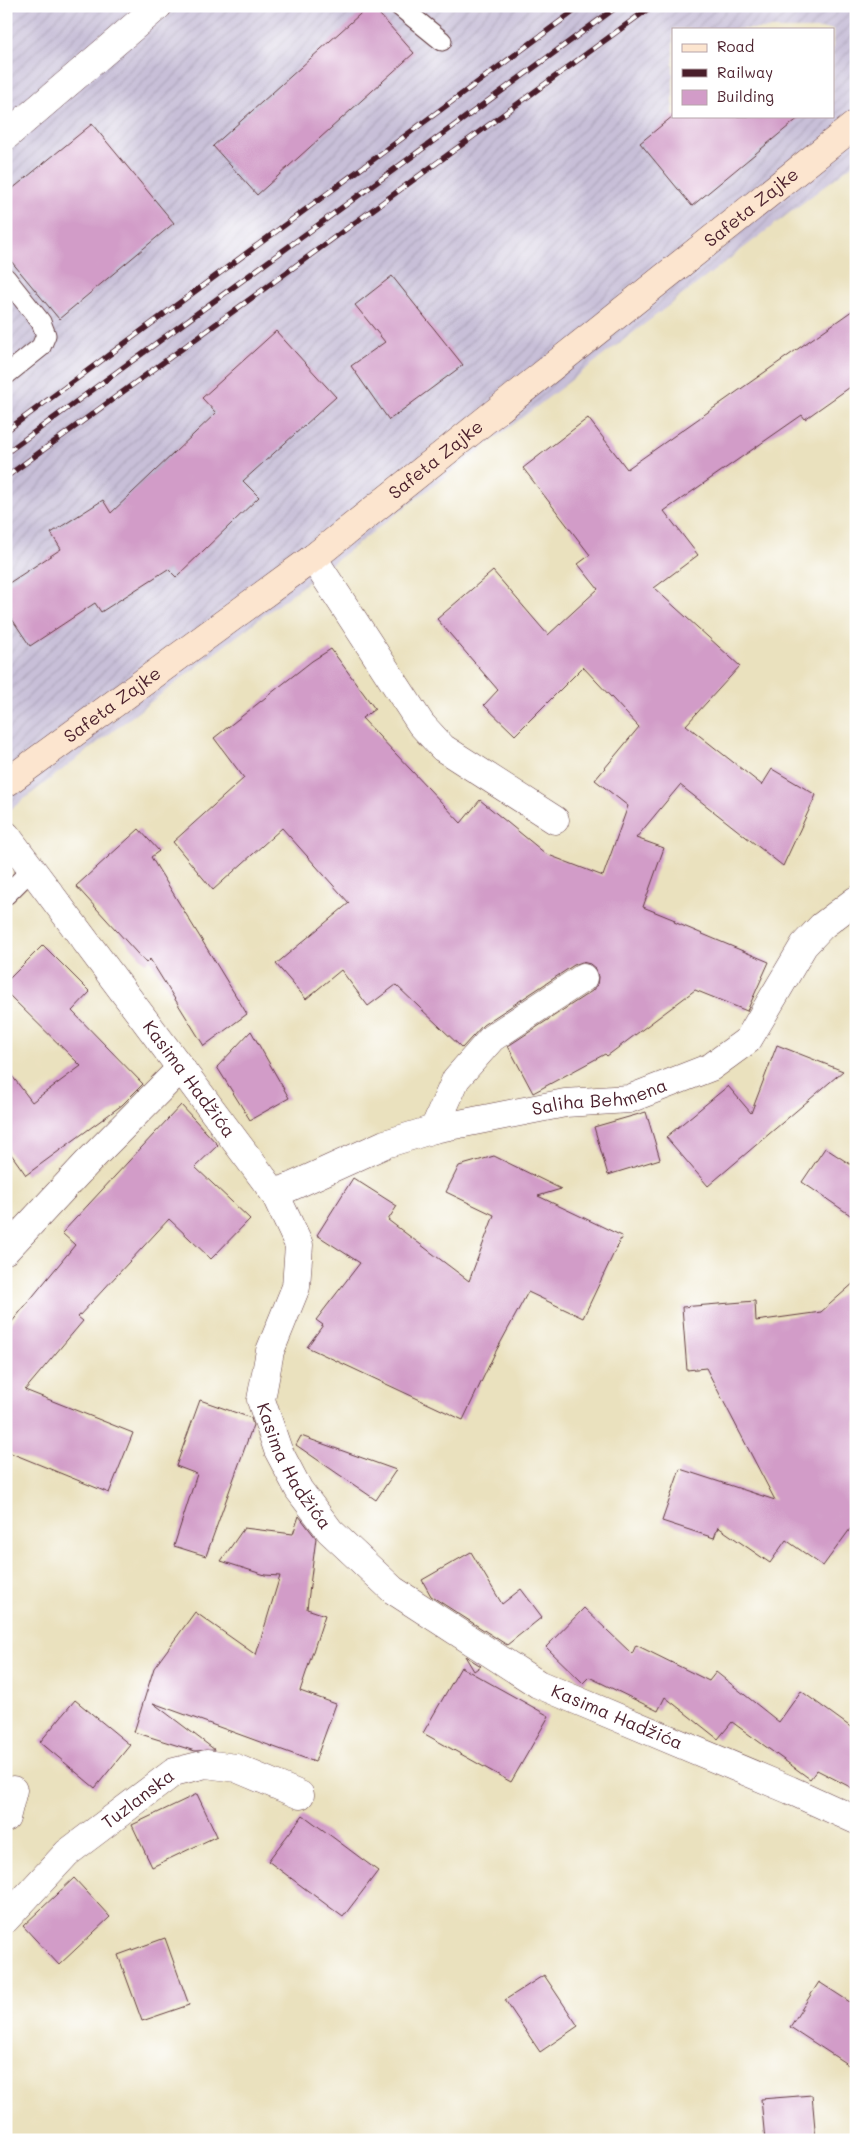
<svg xmlns="http://www.w3.org/2000/svg" width="862" height="2146" viewBox="0 0 862 2146" font-family="Mali,sans-serif">
  <style>
    .industrial { fill: url(#industrial-furrows); fill-rule: evenodd }
    .building { fill: #d29cc8 }
    .lines { fill: none; stroke-linecap: round; stroke-linejoin: round }
    .lane-casing { stroke: #623c41; stroke-width: 21 }
    .street-casing { stroke: #623c41; stroke-width: 29 }
    .secondary-casing { stroke: #623c41; stroke-width: 29 }
    .lane { stroke: #fff; stroke-width: 19 }
    .street { stroke: #fff; stroke-width: 28 }
    .secondary { stroke: #fce5cf; stroke-width: 28 }
    .rail-casing { stroke: #4a1f2b; stroke-width: 5.5 }
    .rail { stroke: #fff; stroke-width: 4; stroke-dasharray: 11; stroke-linecap: butt }
    .labels { text-anchor: middle; stroke-width: 4; stroke-linejoin: round; paint-order: stroke }
    .street-label { font-size: 18px; fill: #4a1f2b; stroke: #fff }
  </style>
  <defs>
    <pattern id="industrial-furrows" width="10" height="10" patternUnits="userSpaceOnUse" patternTransform="scale(1.25)"><rect width="10" height="10" fill="#c8bfd8"/><path d="M-1 1l2-2M0 10L10 0M9 11l2-2" fill="none" stroke="#ada4ba"/></pattern>
  </defs>
  <rect width="100%" height="100%" fill="#fff"/>
  <filter id="ink" filterUnits="userSpaceOnUse"><feTurbulence type="fractalNoise" baseFrequency=".02" numOctaves="2"/><feDisplacementMap in="SourceGraphic" scale="10" xChannelSelector="R" yChannelSelector="G"/><feConvolveMatrix kernelMatrix="1 2 1 2 8 2 1 2 1" color-interpolation-filters="sRGB"/></filter>
  <filter id="wash" filterUnits="userSpaceOnUse"><feTurbulence type="fractalNoise" baseFrequency=".0096" numOctaves="4" result="noise"/><feDisplacementMap in="SourceGraphic" scale="20" xChannelSelector="R" yChannelSelector="G"/><feGaussianBlur stdDeviation="1.12" result="paint"/><feColorMatrix in="noise" values="0 0 0 0 0 0 0 0 0 0 0 0 0 0 0 0 0 1.4 0 .05"/><feComposite in="paint" operator="in"/></filter>
  <g filter="url(#wash)">
    <rect width="100%" height="100%" fill="#eae1be"/>
    <!-- industrial -->
    <path class="industrial" d="M 6,6 L 856,6 L 856,162 L 6,813 ZM 673,29 L 833,29 L 833,116 L 673,116 Z"/>
    <g id="blocks">
      <!-- building -->
      <path class="building" d="M 369,6 L 372,6 L 414,53 L 257,195 L 213,146 Z
        M 673,116 L 801,116 L 692,206 L 640,143 Z
        M 92,124 L 174,223 L 59,319 L 6,255 L 6,194 Z
        M 392,276 L 463,365 L 389,420 L 351,366 L 385,342 L 355,305 Z
        M 856,308 L 856,383 L 805,419 L 802,415 L 664,511 L 698,555 L 654,588 L 740,666 L 686,725 L 762,785 L 772,769 L 816,795 L 783,866 L 680,785 L 636,838 L 664,848 L 643,907 L 675,920 L 674,922 L 769,962 L 747,1011 L 695,990 L 607,1056 L 605,1054 L 533,1093 L 508,1046 L 592,991 L 597,985 L 598,977 L 596,969 L 590,964 L 582,962 L 574,965 L 483,1025 L 462,1048 L 396,985 L 368,1006 L 341,970 L 306,999 L 276,964 L 349,903 L 282,828 L 213,890 L 173,842 L 244,778 L 214,738 L 312,661 L 331,649 L 375,709 L 362,718 L 461,823 L 480,800 L 546,854 L 603,876 L 628,806 L 595,780 L 639,727 L 583,667 L 515,735 L 484,705 L 498,690 L 437,619 L 493,571 L 548,635 L 598,589 L 578,564 L 590,555 L 523,468 L 588,418 L 627,469 Z
        M 276,331 L 336,397 L 243,481 L 259,497 L 176,577 L 168,569 L 101,612 L 95,603 L 30,646 L 6,610 L 6,585 L 61,549 L 51,533 L 103,500 L 111,513 L 216,413 L 202,398 Z
        M 139,829 L 159,851 L 151,857 L 247,1014 L 204,1046 L 150,959 L 146,963 L 76,886 Z
        M 43,945 L 90,992 L 72,1011 L 143,1084 L 122,1105 L 26,1175 L 6,1147 L 6,1068 L 32,1102 L 81,1066 L 6,992 L 6,982 Z
        M 251,1031 L 289,1098 L 250,1120 L 217,1067 Z
        M 777,1045 L 843,1071 L 708,1186 L 666,1137 L 728,1086 L 751,1113 Z
        M 181,1105 L 218,1145 L 195,1167 L 250,1219 L 211,1259 L 169,1219 L 78,1317 L 83,1321 L 25,1390 L 133,1433 L 109,1493 L 6,1451 L 6,1329 L 75,1245 L 62,1233 Z
        M 646,1112 L 660,1159 L 608,1175 L 594,1127 Z
        M 825,1148 L 856,1168 L 856,1219 L 802,1182 Z
        M 494,1156 L 561,1189 L 538,1196 L 622,1236 L 583,1318 L 528,1292 L 495,1353 L 463,1420 L 307,1347 L 323,1325 L 316,1320 L 360,1263 L 317,1235 L 353,1178 L 397,1206 L 388,1220 L 469,1281 L 494,1215 L 446,1192 L 459,1166 Z
        M 856,1281 L 856,1521 L 823,1566 L 786,1540 L 770,1563 L 718,1527 L 714,1538 L 662,1521 L 680,1469 L 775,1500 L 706,1368 L 687,1370 L 682,1307 L 755,1301 L 756,1321 L 821,1312 Z
        M 200,1400 L 251,1418 L 253,1425 L 206,1556 L 174,1546 L 197,1474 L 176,1466 Z
        M 301,1436 L 396,1470 L 376,1500 L 296,1445 Z
        M 299,1516 L 316,1538 L 307,1609 L 325,1615 L 300,1691 L 336,1704 L 315,1762 L 153,1703 L 215,1750 L 195,1751 L 134,1732 L 154,1668 L 195,1612 L 256,1655 L 280,1576 L 265,1575 L 221,1561 L 244,1528 L 293,1534 Z
        M 471,1552 L 502,1604 L 521,1589 L 542,1617 L 507,1645 L 431,1596 L 422,1580 Z
        M 584,1608 L 632,1654 L 636,1645 L 709,1681 L 716,1672 L 779,1722 L 801,1691 L 856,1731 L 856,1790 L 817,1770 L 810,1779 L 732,1722 L 718,1739 L 665,1697 L 658,1711 L 589,1677 L 583,1683 L 546,1647 Z
        M 465,1656 L 481,1666 L 474,1671 Z
        M 461,1667 L 549,1716 L 511,1782 L 423,1733 Z
        M 75,1700 L 130,1745 L 95,1788 L 40,1742 Z
        M 197,1794 L 217,1836 L 152,1867 L 132,1825 Z
        M 303,1815 L 378,1871 L 343,1917 L 268,1861 Z
        M 74,1878 L 110,1917 L 59,1965 L 23,1926 Z
        M 165,1938 L 189,2005 L 142,2021 L 118,1955 Z
        M 544,1975 L 578,2026 L 540,2052 L 505,2000 Z
        M 819,1982 L 856,2006 L 856,2070 L 790,2027 Z
        M 812,2095 L 816,2140 L 765,2140 L 761,2099 Z"/>
    </g>
  </g>
  <g filter="url(#ink)">
    <use href="#blocks" fill-opacity="0" stroke="#623c41" stroke-width="1"/>
    <g class="lines">
      <defs>
        <path id="lane" d="M 399,6 L 442,41
          M 6,278 L 41,322 L 46,335 L 41,347 L 6,375
          M 6,895 L 32,869"/>
        <g id="street">
          <path d="M 6,136 L 158,6"/>
          <path d="M 313,558 L 421,724 L 443,748 L 555,820"/>
          <path id="s1" d="M 6,835 L 275,1194 L 299,1245 L 296,1287 L 270,1351 L 261,1400 L 278,1450 L 299,1490 L 330,1531 L 393,1590 L 538,1684 L 790,1790 L 856,1820"/>
          <path d="M 434,1129 L 456,1079 L 492,1038 L 583,978"/>
          <path id="s2" d="M 275,1194 L 385,1144 L 434,1129 L 565,1103 L 629,1099 L 711,1067 L 748,1040 L 804,945 L 822,926 L 856,900"/>
          <path d="M 6,1250 L 88,1162 L 181,1068"/>
          <path d="M 6,1818 L 13,1790"/>
          <path id="s3" d="M 6,1919 L 67,1853 L 174,1772 L 206,1764 L 236,1768 L 300,1795"/>
        </g>
        <g id="secondary">
          <path id="s4" d="M 6,783 L 313,558 L 856,124"/>
        </g>
      </defs>
      <!-- lane casing -->
      <use href="#lane" class="lane-casing"/>
      <!-- street casing -->
      <use href="#street" class="street-casing"/>
      <!-- secondary casing -->
      <use href="#secondary" class="secondary-casing"/>
      <!-- lane -->
      <use href="#lane" class="lane"/>
      <!-- street -->
      <use href="#street" class="street"/>
      <!-- secondary -->
      <use href="#secondary" class="secondary"/>
      <defs>
        <path id="rail" d="M 6,431 L 581,6
          M 6,453 L 618,6
          M 6,477 L 652,6"/>
      </defs>
      <!-- rail casing -->
      <use href="#rail" class="rail-casing"/>
      <!-- rail -->
      <use href="#rail" class="rail"/>
    </g>
  </g>
  <g class="labels">
    <!-- street labels -->
    <g class="street-label">
      <text dy="6" stroke="none"><textPath href="#s4" startOffset="942">Safeta Zajke</textPath></text>
      <text dy="6" stroke="none"><textPath href="#s4" startOffset="538">Safeta Zajke</textPath></text>
      <text dy="6" stroke="none"><textPath href="#s4" startOffset="132">Safeta Zajke</textPath></text>
      <text dy="6" stroke="none"><textPath href="#s1" startOffset="305">Kasima Hadžića</textPath></text>
      <text dy="6" stroke="none"><textPath href="#s2" startOffset="341">Saliha Behmena</textPath></text>
      <text dy="6" stroke="none"><textPath href="#s1" startOffset="740">Kasima Hadžića</textPath></text>
      <text dy="6" stroke="none"><textPath href="#s1" startOffset="1160">Kasima Hadžića</textPath></text>
      <text dy="6" stroke="none"><textPath href="#s3" startOffset="179">Tuzlanska</textPath></text>
    </g>
  </g>
  <!-- margin -->
  <rect width="862" height="2146" fill="none" stroke="#fff" stroke-width="25"/>
  <!-- legend -->
  <rect x="672" y="28" width="162" height="90" fill="#ffffff" stroke="#b7a5aa"/>
  <rect x="682" y="44" width="25" height="8" fill="#fce5cf" stroke="#b7a5aa"/>
  <text x="717" y="52" font-size="15" fill="#4a1f2b">Road</text>
  <rect x="682" y="69" width="25" height="8" fill="#4a1f2b" stroke="#b7a5aa"/>
  <text x="717" y="78" font-size="15" fill="#4a1f2b">Railway</text>
  <rect x="682" y="90" width="25" height="15" fill="#d29cc8" stroke="#b7a5aa"/>
  <text x="717" y="102" font-size="15" fill="#4a1f2b">Building</text>
</svg>
